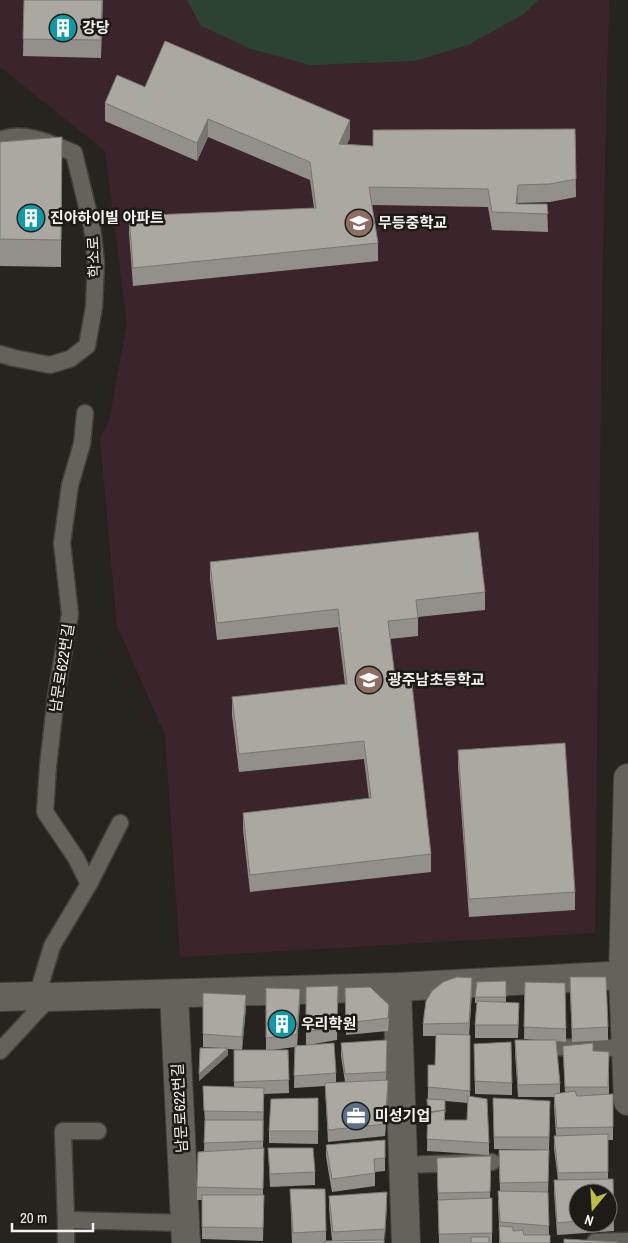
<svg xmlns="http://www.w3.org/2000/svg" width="628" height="1243" viewBox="0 0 628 1243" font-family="'Archivo Narrow','Noto Sans KR',sans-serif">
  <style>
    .education { fill: #39252a }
    .green { fill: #2c4334 }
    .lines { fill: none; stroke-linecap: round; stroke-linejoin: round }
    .lane-casing { stroke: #42403c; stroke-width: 19 }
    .street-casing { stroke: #42403c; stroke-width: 30 }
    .lane { stroke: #65625c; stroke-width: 16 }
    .street { stroke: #65625c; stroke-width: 28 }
    .wall { fill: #93908b; fill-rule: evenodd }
    .shaded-wall { fill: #787671 }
    .building { fill: #aba8a2; stroke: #787671 }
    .labels { text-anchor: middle; stroke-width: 5; stroke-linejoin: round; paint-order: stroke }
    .poi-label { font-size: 15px; font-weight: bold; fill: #f4f3f0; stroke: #1d1b16; text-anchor: start }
    .street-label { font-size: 15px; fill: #f4f3f0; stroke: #1d1b16 }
  </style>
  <rect width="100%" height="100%" fill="#27241f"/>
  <!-- education -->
  <path class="education" d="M 0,0 L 609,0 L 602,294 L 595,933 L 180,957 L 165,735 L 117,626 L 100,438 L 109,421 L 127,323 L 105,151 L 0,67 Z"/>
  <!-- green -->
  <path class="green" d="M 187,0 L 538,0 L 524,14 L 468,45 L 415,61 L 310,65 L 251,49 L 201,26 Z"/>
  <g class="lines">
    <defs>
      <path id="lane" d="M 0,140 C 24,130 52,144 74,153 L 92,227 L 96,262 L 94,307 L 87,346 L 70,359 L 50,365 L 14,358 L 0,354
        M 85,413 L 82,444 L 70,485 L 62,543 L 70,614 L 56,696 L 48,766 L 45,812 L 76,858 L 89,884
        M 37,996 L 52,946 L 89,884 L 120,823
        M 536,1047 L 626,1048
        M 0,1051 L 50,997
        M 403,1165 L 492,1162
        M 66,1220 L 186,1223
        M 595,1242 L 628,1241
        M 66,1243 L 66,1220 L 63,1131 L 98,1131"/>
      <path id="street" d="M 628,778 L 623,975 L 628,1101
        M 397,987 L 406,1243
        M 174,994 L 186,1243
        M 0,997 L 37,996 L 50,997 L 397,987 L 628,975"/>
    </defs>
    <!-- lane casing -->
    <use href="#lane" class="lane-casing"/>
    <!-- street casing -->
    <use href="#street" class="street-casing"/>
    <!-- lane -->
    <use href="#lane" class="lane"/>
    <!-- street -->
    <use href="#street" class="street"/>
  </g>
  <!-- wall -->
  <path class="wall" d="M 24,0 L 103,0 L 101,58 L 23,56 Z
    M 145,87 L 350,138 L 347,144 L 373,146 L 575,129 L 576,197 L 550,202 L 518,203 L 518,204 L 547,204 L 548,232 L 492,230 L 488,207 L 372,205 L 378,243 L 378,261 L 133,286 L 129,234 L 129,216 L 314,208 L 310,180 L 208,137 L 197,161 L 105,121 L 105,103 Z
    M 62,137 L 61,267 L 0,266 L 0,142 Z
    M 210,562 L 485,592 L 485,610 L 418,617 L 418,636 L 390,639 L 395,677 L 431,854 L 431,872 L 250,892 L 243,830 L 243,813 L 369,799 L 364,759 L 239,772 L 232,715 L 232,697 L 345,685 L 338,627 L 217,640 L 210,579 Z
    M 458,750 L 575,892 L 575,910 L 469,917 L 458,767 Z
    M 506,981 L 506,1002 L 519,1015 L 518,1038 L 475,1038 L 475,1025 L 477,1003 L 475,1003 L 475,997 Z
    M 525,982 L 566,1029 L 566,1042 L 556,1041 L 560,1084 L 560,1093 L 565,1093 L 563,1046 L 593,1051 L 609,1052 L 609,1095 L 613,1094 L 613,1140 L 608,1140 L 608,1179 L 613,1179 L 614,1231 L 557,1235 L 554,1192 L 554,1180 L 558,1180 L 554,1149 L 554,1136 L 556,1136 L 554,1107 L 554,1097 L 518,1097 L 515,1053 L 515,1040 L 541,1040 L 524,1039 ZM 578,1193 L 608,1193 L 608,1223 L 578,1223 Z
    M 338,986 L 337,1040 L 308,1045 L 336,1073 L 336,1082 L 345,1082 L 341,1056 L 341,1043 L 387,1053 L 386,1080 L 388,1093 L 385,1136 L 328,1142 L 325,1086 L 294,1088 L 295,1047 L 272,1050 L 288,1050 L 289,1093 L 264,1094 L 263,1148 L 263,1195 L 264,1195 L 263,1241 L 202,1239 L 202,1200 L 197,1200 L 197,1187 L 204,1152 L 205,1124 L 203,1086 L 234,1087 L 234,1050 L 266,1050 L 266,988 L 300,1002 L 297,1045 L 306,1045 L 306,987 Z
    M 345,988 L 389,1018 L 388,1031 L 346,1035 Z
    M 570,990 L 608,1027 L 608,1040 L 572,1042 Z
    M 472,991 L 469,1035 L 470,1035 L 470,1096 L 489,1143 L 489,1155 L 427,1151 L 428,1087 L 435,1065 L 436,1036 L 423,1036 L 423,1024 ZM 445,1101 L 468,1103 L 467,1120 L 445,1120 Z
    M 246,1007 L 242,1050 L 228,1049 L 228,1055 L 199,1081 L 221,1048 L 203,1047 L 203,1034 Z
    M 474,1044 L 512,1083 L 512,1095 L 475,1094 Z
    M 318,1098 L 318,1144 L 269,1143 L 269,1131 Z
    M 493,1098 L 550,1114 L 549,1150 L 494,1149 Z
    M 385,1140 L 385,1171 L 375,1172 L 375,1186 L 332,1192 L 326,1157 L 326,1145 Z
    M 268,1148 L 315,1172 L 315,1185 L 270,1187 Z
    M 491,1156 L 490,1198 L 492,1198 L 492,1243 L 439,1243 L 437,1158 Z
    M 499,1163 L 549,1163 L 548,1194 L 549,1235 L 550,1243 L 499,1243 L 499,1226 L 498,1204 L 498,1191 L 500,1191 Z
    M 290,1189 L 326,1231 L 326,1241 L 332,1241 L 329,1209 L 329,1196 L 387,1204 L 384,1243 L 292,1243 Z"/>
  <!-- shaded-wall -->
  <path class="shaded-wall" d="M 208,119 L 208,137 L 197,161 L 197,143 Z
    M 350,120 L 350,138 L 339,162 L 339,144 Z
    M 518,185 L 518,203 L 517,213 L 516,204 Z
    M 472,978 L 472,991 L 469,1036 L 469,1023 Z
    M 300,989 L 300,1002 L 297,1047 L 297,1034 Z
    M 246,995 L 246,1007 L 242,1050 L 242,1037 Z
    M 228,1048 L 228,1055 L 199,1081 L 199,1074 Z
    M 388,1080 L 388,1093 L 385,1136 L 385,1124 Z
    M 387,1192 L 387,1204 L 385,1241 L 385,1229 Z"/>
  <!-- building -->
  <path class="building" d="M 24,0 L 102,0 L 101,40 L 23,39 Z
    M 165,41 L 350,120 L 339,144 L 373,146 L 373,130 L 575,129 L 576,179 L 550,184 L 518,185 L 516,204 L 547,204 L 548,214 L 492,212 L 488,189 L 369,187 L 378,243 L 133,268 L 129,216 L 316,208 L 310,162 L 208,119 L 197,143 L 105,103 L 117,75 L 145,87 Z
    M 62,137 L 61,240 L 0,239 L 0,142 Z
    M 478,532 L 485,592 L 416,600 L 418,618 L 388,621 L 395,677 L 411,675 L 431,854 L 250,875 L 243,813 L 371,798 L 364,741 L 239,754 L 232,697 L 347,684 L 338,609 L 217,623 L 210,562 Z
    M 565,743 L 575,892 L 469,899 L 458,750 Z
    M 457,977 L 472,978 L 469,1023 L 423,1024 L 426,1001 L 432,991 L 443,982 Z
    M 570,977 L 606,977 L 608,1027 L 572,1029 Z
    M 506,981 L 506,997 L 475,997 L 477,982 Z
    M 525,982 L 565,983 L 566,1029 L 524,1027 Z
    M 338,986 L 337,1027 L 306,1032 L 306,987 Z
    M 370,987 L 389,1005 L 388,1018 L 346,1023 L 345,988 Z
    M 266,988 L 300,989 L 297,1034 L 266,1038 Z
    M 203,993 L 246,995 L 242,1037 L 203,1034 Z
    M 477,1001 L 519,1003 L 518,1025 L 475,1025 Z
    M 436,1034 L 470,1035 L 470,1091 L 428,1087 L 428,1065 L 435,1065 Z
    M 387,1040 L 386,1072 L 345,1074 L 341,1043 Z
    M 515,1040 L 556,1040 L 560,1084 L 518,1085 Z
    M 511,1042 L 512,1083 L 475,1081 L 474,1044 Z
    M 334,1043 L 336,1073 L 294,1076 L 295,1046 Z
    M 593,1043 L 593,1051 L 609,1052 L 608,1087 L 565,1087 L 563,1046 Z
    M 200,1048 L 228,1048 L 199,1074 Z
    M 234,1050 L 288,1050 L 289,1080 L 234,1082 Z
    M 388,1080 L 385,1124 L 328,1130 L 325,1083 Z
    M 203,1086 L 264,1088 L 263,1112 L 204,1111 Z
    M 575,1091 L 577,1096 L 613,1094 L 613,1127 L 557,1128 L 554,1094 Z
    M 468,1096 L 487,1099 L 489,1143 L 427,1139 L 428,1112 L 445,1110 L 444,1120 L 467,1120 Z
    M 318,1098 L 318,1131 L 269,1131 L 271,1099 Z
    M 493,1098 L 550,1101 L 549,1137 L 494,1137 Z
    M 427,1099 L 445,1100 L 445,1112 L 445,1110 L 428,1113 Z
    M 205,1120 L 263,1120 L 263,1141 L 204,1143 Z
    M 608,1134 L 608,1172 L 558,1173 L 554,1136 Z
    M 385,1140 L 385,1158 L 374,1159 L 375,1173 L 332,1179 L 326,1145 Z
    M 264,1148 L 263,1189 L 197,1187 L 198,1152 Z
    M 268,1148 L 313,1148 L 315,1172 L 270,1174 Z
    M 499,1150 L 549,1150 L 548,1182 L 500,1183 Z
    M 491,1156 L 490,1192 L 438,1193 L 437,1158 Z
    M 613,1179 L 614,1219 L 608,1219 L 608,1193 L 578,1193 L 578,1221 L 557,1223 L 554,1180 Z
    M 290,1189 L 325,1189 L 326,1231 L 293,1233 Z
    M 498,1191 L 548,1192 L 549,1226 L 500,1222 Z
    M 387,1192 L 385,1229 L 333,1232 L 329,1196 Z
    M 202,1195 L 264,1195 L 263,1228 L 202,1227 Z
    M 492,1198 L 492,1233 L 439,1234 L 438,1200 Z
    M 499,1226 L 513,1227 L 513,1231 L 523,1230 L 524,1235 L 550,1235 L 550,1243 L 500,1243 Z
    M 471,1237 L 489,1237 L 489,1243 L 471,1243 Z
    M 564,1239 L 618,1242 L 618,1243 L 564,1243 Z
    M 384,1240 L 384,1243 L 325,1243 L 325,1241 Z"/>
  <!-- icons -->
  <defs>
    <symbol id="building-disc" viewBox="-11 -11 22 22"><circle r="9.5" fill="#0f9aa8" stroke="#1d1b16"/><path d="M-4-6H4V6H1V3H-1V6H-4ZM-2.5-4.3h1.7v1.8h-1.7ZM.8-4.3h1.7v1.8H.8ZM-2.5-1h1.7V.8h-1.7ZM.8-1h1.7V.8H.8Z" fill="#fff"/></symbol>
    <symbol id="school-disc" viewBox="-11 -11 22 22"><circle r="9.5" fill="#8d6e63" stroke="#1d1b16"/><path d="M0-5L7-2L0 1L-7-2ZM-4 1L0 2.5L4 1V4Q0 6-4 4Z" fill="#fff"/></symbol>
    <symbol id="office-disc" viewBox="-11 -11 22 22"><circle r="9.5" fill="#5c6f8a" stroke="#1d1b16"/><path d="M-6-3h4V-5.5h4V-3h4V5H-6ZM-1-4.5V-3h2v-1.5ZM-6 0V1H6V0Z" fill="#fff"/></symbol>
  </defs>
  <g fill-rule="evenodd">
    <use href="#building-disc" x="47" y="12" width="32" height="32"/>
    <use href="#building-disc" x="15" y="202" width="32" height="32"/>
    <use href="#school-disc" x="343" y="207" width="32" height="32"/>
    <use href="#school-disc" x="353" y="664" width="32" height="32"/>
    <use href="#building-disc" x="266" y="1008" width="32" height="32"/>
    <use href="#office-disc" x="340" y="1100" width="32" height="32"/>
  </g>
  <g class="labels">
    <!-- poi labels -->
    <g class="poi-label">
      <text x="82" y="33">강당</text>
      <text x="50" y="223">진아하이빌 아파트</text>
      <text x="378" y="228">무등중학교</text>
      <text x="388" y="685">광주남초등학교</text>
      <text x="301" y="1029">우리학원</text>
      <text x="375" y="1121">미성기업</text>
    </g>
    <!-- street labels -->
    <g class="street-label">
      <text transform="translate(94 257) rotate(-93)" y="5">학소로</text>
      <text transform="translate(62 668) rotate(-81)" y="5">남문로622번길</text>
      <text transform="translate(180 1108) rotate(-93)" y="5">남문로622번길</text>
    </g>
  </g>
  <!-- north arrow -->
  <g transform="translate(593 1208) rotate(198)"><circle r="24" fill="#1d1b16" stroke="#73716d"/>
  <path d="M0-4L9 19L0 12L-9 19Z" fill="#bdbf43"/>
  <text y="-8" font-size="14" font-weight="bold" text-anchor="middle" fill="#f4f3f0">N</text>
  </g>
  <!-- scale -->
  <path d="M12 1223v8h81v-8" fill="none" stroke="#f4f3f0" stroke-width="2.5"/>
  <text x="20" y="1223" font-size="15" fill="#f4f3f0" stroke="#1d1b16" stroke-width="4" paint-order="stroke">20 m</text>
</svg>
